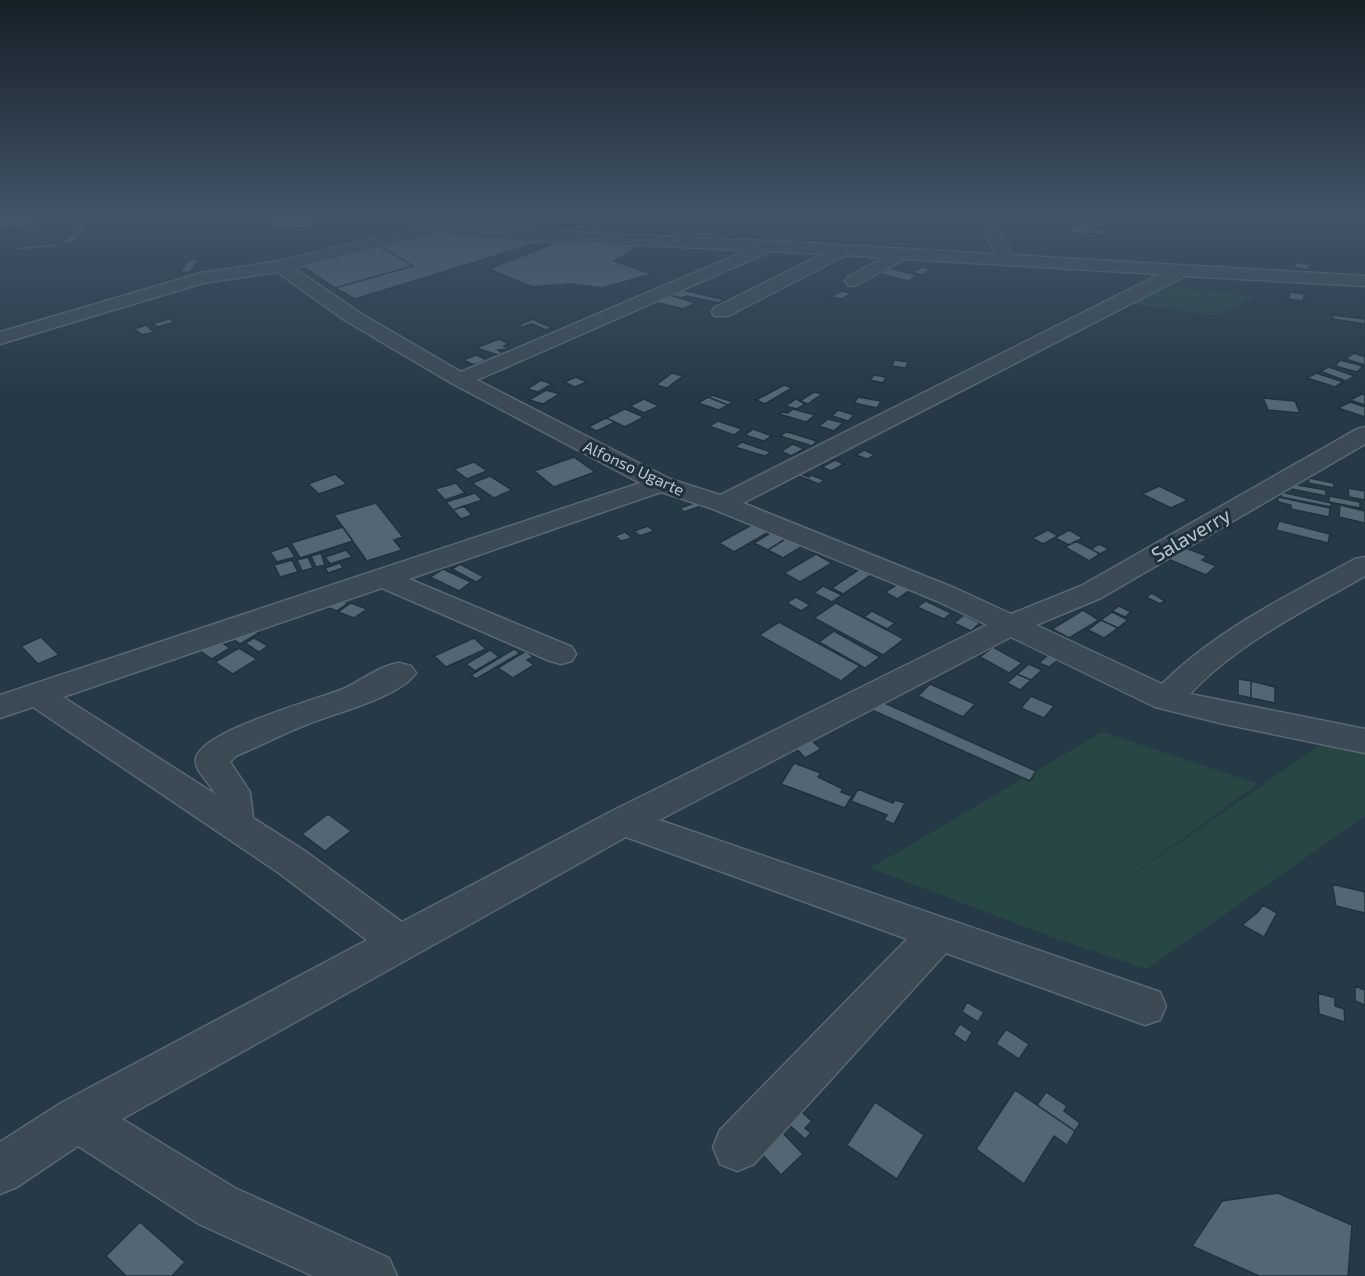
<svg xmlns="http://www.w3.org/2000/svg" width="1365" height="1276" viewBox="0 0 1365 1276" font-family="'Exo 2',sans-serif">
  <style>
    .green { fill: #284644 }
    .building { fill: #526673; stroke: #21323c; stroke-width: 1.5 }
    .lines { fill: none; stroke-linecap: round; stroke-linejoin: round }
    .minor-casing { stroke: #596872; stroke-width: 3 }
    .major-casing { stroke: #44545e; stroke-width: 3 }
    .minor { fill: #3b4a55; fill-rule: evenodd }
    .major { fill: #596a75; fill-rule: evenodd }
    .labels { text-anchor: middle; stroke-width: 6; stroke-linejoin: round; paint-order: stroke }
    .far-street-label { font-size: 16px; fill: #b9c5ce; stroke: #1f303a }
    .street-label { font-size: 20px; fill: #b9c5ce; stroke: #1f303a }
  </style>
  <rect width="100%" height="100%" fill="#263946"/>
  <!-- green -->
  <path class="green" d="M 751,216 L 751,236 L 673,235 L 675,217 Z
    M 1161,284 L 1255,297 L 1219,316 L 1124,303 Z
    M 1102,732 L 1258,784 L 1104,895 L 1333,736 L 1365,747 L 1365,816 L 1147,969 L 1046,935 L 871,868 Z"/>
  <!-- building -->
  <path class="building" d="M 267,216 L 312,216 L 315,226 L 271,231 Z
    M 338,216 L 381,216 L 343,222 Z
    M 476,216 L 507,216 L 501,220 L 491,219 L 490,221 L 471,221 L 471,218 Z
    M 598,218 L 603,218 L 600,231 L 592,231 L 594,220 Z
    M 83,221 L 91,221 L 81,234 L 74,234 Z
    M 1065,224 L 1091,224 L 1095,229 L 1104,229 L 1107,234 L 1073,233 Z
    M 440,229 L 550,239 L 355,299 L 335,288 L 413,266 L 378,245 Z
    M 70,234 L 81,234 L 73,243 L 62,243 Z
    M 570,237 L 648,241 L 614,261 L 652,274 L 602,288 L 570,284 L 532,287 L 489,269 Z
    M 59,243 L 57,247 L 15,251 L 18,247 Z
    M 378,245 L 413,266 L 335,288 L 301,265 Z
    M 199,259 L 190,272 L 180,272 L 189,260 Z
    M 1297,262 L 1307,264 L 1311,265 L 1307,270 L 1293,267 Z
    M 923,267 L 931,269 L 922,275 L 911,272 Z
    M 889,268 L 917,275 L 909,281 L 881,274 Z
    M 678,289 L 725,300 L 718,303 L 687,296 L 681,298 L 671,295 Z
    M 841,291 L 851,293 L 842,299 L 831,297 Z
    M 1290,292 L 1305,294 L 1303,301 L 1288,299 Z
    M 666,294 L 696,303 L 683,309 L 650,301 Z
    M 1332,315 L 1365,319 L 1365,324 L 1333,319 Z
    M 169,319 L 175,322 L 158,327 L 152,324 Z
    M 533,319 L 552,328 L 546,330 L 532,324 L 522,327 L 518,325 Z
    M 146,325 L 154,332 L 143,335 L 134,329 Z
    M 499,339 L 509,344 L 504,346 L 511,349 L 498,350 L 503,353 L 498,355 L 476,348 Z
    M 1354,353 L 1365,357 L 1365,365 L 1346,359 Z
    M 476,355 L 487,360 L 474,365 L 463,360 Z
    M 894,360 L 908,362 L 906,368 L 892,366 Z
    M 1340,360 L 1363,366 L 1357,372 L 1335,366 Z
    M 1329,367 L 1355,376 L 1346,381 L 1320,371 Z
    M 672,373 L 683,376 L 667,388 L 656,385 Z
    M 1316,373 L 1343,382 L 1335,387 L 1307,378 Z
    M 874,375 L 886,377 L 883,383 L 870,380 Z
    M 576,377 L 587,382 L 575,387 L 564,382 Z
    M 541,380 L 552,384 L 538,392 L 527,389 Z
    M 784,385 L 792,388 L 765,404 L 756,400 Z
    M 546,390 L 560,394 L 543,404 L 529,400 Z
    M 814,392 L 822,394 L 808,404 L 800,401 Z
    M 1362,394 L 1365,395 L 1365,405 L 1350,400 Z
    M 712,395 L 733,402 L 728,405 L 708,397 Z
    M 708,397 L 728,405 L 719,410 L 698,403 Z
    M 858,397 L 881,401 L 877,408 L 854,403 Z
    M 1263,398 L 1295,401 L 1300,413 L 1268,410 Z
    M 644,399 L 659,406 L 644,413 L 630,406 Z
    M 796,399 L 805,404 L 797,409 L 786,406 Z
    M 1350,402 L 1365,407 L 1365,417 L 1338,408 Z
    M 625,409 L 644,417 L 625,427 L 606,418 Z
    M 793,409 L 815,415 L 806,422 L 779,414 L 782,412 L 788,413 Z
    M 838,410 L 854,415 L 848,421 L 832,416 Z
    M 606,418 L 615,422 L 597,431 L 588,427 Z
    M 828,419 L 843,423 L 834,431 L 819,426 Z
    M 718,421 L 742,429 L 734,435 L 709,426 Z
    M 753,429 L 772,436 L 764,441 L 745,435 Z
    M 786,432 L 791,433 L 817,441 L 812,446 L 780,436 Z
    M 742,442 L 771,452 L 765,456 L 735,447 Z
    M 793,444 L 804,449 L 791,456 L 781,451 Z
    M 864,450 L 875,455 L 867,459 L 856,455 Z
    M 574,457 L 595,472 L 554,487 L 534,471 Z
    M 835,460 L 844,464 L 831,471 L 822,467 Z
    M 474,462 L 487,471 L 467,479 L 454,469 Z
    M 799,473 L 809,477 L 811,475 L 824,480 L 819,484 L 796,475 Z
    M 335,474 L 347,484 L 319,494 L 308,484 Z
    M 490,476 L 512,490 L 494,498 L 472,483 Z
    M 1309,478 L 1334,483 L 1334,488 L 1308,483 Z
    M 456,483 L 465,493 L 445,500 L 435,489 Z
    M 1292,484 L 1326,490 L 1326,496 L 1292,489 Z
    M 1159,486 L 1188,500 L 1171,508 L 1142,494 Z
    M 1348,488 L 1365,491 L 1365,500 L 1349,497 Z
    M 1281,492 L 1331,503 L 1331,507 L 1281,497 Z
    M 475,493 L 482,500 L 453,510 L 446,502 Z
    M 1329,496 L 1360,502 L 1360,508 L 1329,502 Z
    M 1278,497 L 1330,508 L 1329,517 L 1291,509 L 1291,505 L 1278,502 Z
    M 700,501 L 704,505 L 684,512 L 680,508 Z
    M 376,503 L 403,537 L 394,540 L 402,550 L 367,561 L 334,515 Z
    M 1340,505 L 1365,511 L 1365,523 L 1339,517 Z
    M 464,506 L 472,515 L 461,519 L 453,510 Z
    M 1279,521 L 1330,534 L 1328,543 L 1276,530 Z
    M 757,522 L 772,530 L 734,552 L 719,543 Z
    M 648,526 L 654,531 L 640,536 L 634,531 Z
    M 343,527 L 353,541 L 300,558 L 291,543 Z
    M 777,529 L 790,536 L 768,550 L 754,543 Z
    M 1048,530 L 1058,536 L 1043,544 L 1032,538 Z
    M 1069,530 L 1083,538 L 1069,545 L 1055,538 Z
    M 625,532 L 632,538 L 621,541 L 615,536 Z
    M 790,536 L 806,544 L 783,558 L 768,550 Z
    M 1076,541 L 1091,549 L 1100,554 L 1089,561 L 1065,547 Z
    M 1099,544 L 1109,549 L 1100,554 L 1091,549 Z
    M 288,546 L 295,557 L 277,562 L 270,552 Z
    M 1183,547 L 1207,556 L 1202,560 L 1216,566 L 1206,575 L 1163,557 Z
    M 346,550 L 352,557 L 330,564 L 325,557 Z
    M 321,553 L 325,565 L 316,567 L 311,556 Z
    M 816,554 L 832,563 L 800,582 L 784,573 Z
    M 308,557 L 313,568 L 302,571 L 297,560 Z
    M 292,560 L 298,572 L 280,577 L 274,565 Z
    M 340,563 L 343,568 L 328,573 L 325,568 Z
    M 460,564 L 484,577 L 476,582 L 452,569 Z
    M 866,565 L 877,571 L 843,594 L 832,588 Z
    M 443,569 L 471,582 L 459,591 L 430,577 Z
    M 904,580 L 916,586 L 897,599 L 885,592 Z
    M 823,586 L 842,595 L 832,602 L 814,593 Z
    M 1152,593 L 1165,601 L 1160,604 L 1146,597 Z
    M 796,597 L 810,605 L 801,611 L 787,603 Z
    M 339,599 L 348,603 L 337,611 L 321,605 Z
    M 926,601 L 951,613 L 944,619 L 917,607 Z
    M 351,603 L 367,609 L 354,618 L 338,612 Z
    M 836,603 L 904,639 L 883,655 L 814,618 Z
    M 1119,606 L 1131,612 L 1125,617 L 1112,611 Z
    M 1083,610 L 1099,620 L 1069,638 L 1052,629 Z
    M 872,611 L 895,623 L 887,629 L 864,617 Z
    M 1112,612 L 1128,620 L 1118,628 L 1101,620 Z
    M 964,615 L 980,623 L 971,631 L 954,623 Z
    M 1101,620 L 1118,628 L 1104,638 L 1088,630 Z
    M 779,622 L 860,666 L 841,681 L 759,635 Z
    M 248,626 L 259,633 L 240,644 L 229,637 Z
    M 834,631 L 880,657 L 865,668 L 819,642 Z
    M 41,637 L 59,655 L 38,664 L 21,646 Z
    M 254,638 L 268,646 L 259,652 L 245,643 Z
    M 474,638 L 486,649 L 446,667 L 434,656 Z
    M 216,639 L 230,648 L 212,659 L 197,649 Z
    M 993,647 L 1022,663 L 1009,673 L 980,657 Z
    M 239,648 L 257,659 L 233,674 L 215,662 Z
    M 514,649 L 520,653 L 476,679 L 471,675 Z
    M 490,650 L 499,657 L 475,671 L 466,664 Z
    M 526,651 L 533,657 L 527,660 L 534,665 L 513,678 L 498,668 Z
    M 1051,652 L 1062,657 L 1049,667 L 1039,663 Z
    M 1029,664 L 1042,670 L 1031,680 L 1017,674 Z
    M 1017,674 L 1031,680 L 1020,690 L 1007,683 Z
    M 1238,679 L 1251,681 L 1251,698 L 1238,695 Z
    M 1251,681 L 1275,687 L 1275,703 L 1251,698 Z
    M 930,684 L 975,704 L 963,717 L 918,696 Z
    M 1031,696 L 1054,706 L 1044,718 L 1021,708 Z
    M 880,701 L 1036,771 L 1030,781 L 872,710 Z
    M 809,738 L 821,749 L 805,758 L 793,745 Z
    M 794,763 L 821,773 L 818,777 L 843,789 L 841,792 L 852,796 L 845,808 L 781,784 Z
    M 858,789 L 893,803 L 895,800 L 905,803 L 894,824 L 884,820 L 887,815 L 851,801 Z
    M 328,814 L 351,831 L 325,851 L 302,834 Z
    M 1332,884 L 1365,892 L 1365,913 L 1336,906 Z
    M 1263,905 L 1277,913 L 1264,937 L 1242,925 L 1258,912 Z
    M 1355,986 L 1365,990 L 1365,1005 L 1355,1001 Z
    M 1318,993 L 1335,998 L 1335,1006 L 1344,1009 L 1345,1022 L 1319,1014 Z
    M 967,1002 L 984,1012 L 978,1022 L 962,1012 Z
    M 960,1024 L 972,1032 L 966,1043 L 953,1034 Z
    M 1006,1029 L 1029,1044 L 1019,1059 L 996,1044 Z
    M 1015,1090 L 1075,1131 L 1067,1145 L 1054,1136 L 1024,1184 L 976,1149 Z
    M 1046,1092 L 1067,1106 L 1064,1111 L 1080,1123 L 1075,1131 L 1037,1105 Z
    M 875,1102 L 924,1135 L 897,1179 L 847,1145 Z
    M 797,1108 L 812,1121 L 805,1128 L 811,1133 L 805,1139 L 785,1121 Z
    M 780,1130 L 803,1154 L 781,1175 L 758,1150 Z
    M 1278,1193 L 1352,1225 L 1348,1276 L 1259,1276 L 1192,1246 L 1222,1201 Z
    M 140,1222 L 185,1262 L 172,1276 L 126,1276 L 106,1256 Z"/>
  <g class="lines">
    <defs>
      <path id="minor" d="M 402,216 L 422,216 L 442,224 L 476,228 L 772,241 L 995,254 L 977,216 L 992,216 L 1012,255 L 1365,276 L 1365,286 L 1185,276 L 743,503 L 957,589 L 1011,614 L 1081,586 L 1357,429 L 1365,427 L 1365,444 L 1101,598 L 1036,625 L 1162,684 C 1216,630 1289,595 1355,559 L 1365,557 L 1365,576 C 1306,610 1236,644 1190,694 L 1365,729 L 1365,753 L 1224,724 L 1155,707 L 1011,637 L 659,820 L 1160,992 L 1166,1006 L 1160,1020 L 1145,1025 L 946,953 L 754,1164 L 737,1171 L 720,1164 L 713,1147 L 720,1130 L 907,939 L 626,837 L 122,1119 L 235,1188 L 389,1258 L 397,1276 L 313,1276 L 199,1224 L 78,1146 L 17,1187 L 0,1194 L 0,1142 L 61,1103 L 367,940 L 279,873 L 33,707 L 0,718 L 0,695 L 640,483 L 453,384 L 346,321 L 277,272 L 203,283 L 0,344 L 0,332 L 201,273 L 280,261 L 423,227 L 404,219 ZM 439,233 L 476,238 L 748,250 L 461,372 L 360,313 L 294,268 ZM 771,251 L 823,254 L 714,308 L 712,312 L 714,316 L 728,316 L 846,255 L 883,258 L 848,277 L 845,281 L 848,285 L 854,286 L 905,259 L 1160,274 L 720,495 L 670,479 L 477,380 ZM 661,492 L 713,509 L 937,601 L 987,625 L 610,812 L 402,922 L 305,851 L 253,818 L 250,792 L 230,762 L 236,756 C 260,746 284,733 308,724 C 335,713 400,697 416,673 L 411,666 C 407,665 402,663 398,663 C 379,666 361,681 343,689 C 316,700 203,730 196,758 C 193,771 211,783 215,794 L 63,697 L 382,588 L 550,661 L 561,664 L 572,661 L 576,654 L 572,647 L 409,579 Z"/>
      <path id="major" d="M 12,216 L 68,216 L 66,220 L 60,221 L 0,227 L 0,217 Z"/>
    </defs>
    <!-- minor casing -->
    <use href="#minor" class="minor-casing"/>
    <!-- major casing -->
    <use href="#major" class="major-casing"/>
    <!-- minor -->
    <use href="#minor" class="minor"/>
    <!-- major -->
    <use href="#major" class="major"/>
  </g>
  <!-- sky -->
  <linearGradient id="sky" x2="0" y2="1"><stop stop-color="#151f26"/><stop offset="0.55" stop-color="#415468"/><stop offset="1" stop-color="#415468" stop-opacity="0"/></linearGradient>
  <rect width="1365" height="394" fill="url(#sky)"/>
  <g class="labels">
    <!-- far-street labels -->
    <g class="far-street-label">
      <text transform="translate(634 468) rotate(25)" y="6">Alfonso Ugarte</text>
    </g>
    <!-- street labels -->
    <g class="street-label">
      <text transform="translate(1191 535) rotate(-30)" y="7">Salaverry</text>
    </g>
  </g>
</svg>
